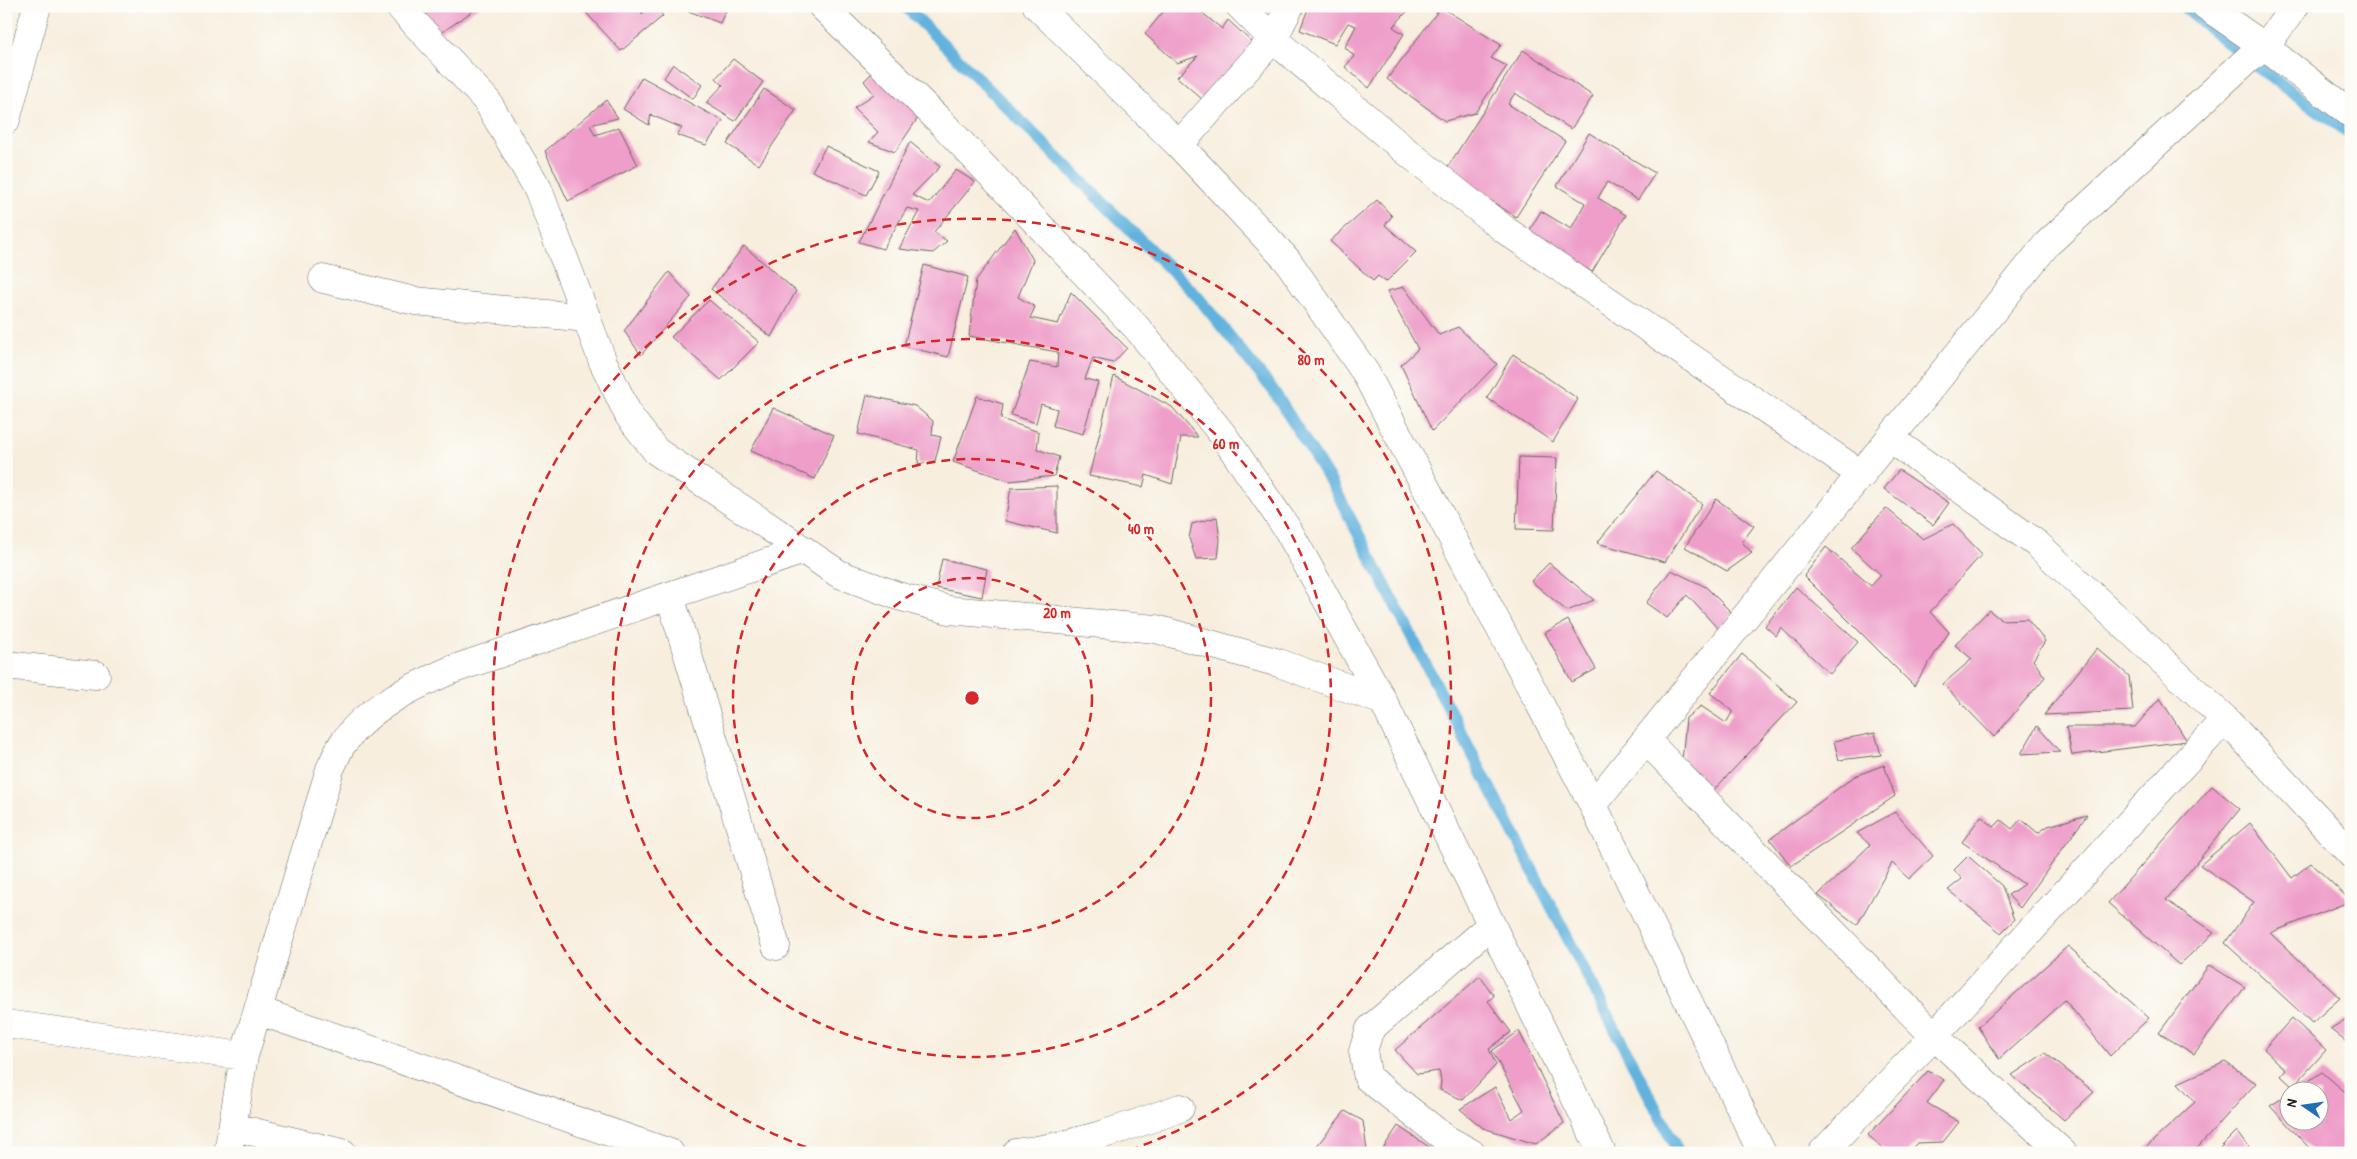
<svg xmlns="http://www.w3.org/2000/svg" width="2357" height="1159" viewBox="0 0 2357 1159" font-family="'Patrick Hand',sans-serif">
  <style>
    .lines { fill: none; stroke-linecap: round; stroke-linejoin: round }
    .stream { stroke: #62b2dd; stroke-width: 12 }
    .building { fill: #ee9ec9 }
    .minor-casing { stroke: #696660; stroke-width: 29 }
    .minor { stroke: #fff; stroke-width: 28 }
    .ring { fill: none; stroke: #d62828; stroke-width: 2.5; stroke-dasharray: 9 6 }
    .centre { fill: #d62828; stroke: #fdfcf7; stroke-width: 2.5 }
    .ring-label { font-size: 15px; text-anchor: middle; font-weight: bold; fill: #d62828; stroke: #fdfcf7; stroke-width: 4.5; stroke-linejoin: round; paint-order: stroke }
  </style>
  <rect width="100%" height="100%" fill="#fdfcf7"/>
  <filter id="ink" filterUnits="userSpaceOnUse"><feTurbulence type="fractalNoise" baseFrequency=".02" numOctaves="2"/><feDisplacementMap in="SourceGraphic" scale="10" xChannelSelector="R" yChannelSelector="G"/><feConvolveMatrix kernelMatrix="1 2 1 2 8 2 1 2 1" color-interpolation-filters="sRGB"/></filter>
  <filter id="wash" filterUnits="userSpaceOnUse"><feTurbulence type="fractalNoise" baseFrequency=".0096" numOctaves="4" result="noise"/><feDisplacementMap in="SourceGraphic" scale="20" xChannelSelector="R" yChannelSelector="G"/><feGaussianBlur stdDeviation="1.12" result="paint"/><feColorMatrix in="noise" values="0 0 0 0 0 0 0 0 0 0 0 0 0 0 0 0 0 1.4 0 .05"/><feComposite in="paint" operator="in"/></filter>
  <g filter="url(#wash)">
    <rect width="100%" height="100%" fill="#f7eede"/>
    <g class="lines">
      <!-- stream -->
      <path class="stream" d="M 905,6 L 1197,296 L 1273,390 L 1334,487 L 1679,1153
        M 2183,6 L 2259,68 L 2351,134"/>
    </g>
    <g id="blocks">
      <!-- building -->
      <path class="building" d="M 415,6 L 480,6 L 441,33 Z
        M 580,6 L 641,6 L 642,15 L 647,6 L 655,6 L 663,16 L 621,51 Z
        M 685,6 L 728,6 L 720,23 L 683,9 Z
        M 1168,6 L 1194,6 L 1222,29 L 1228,20 L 1254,44 L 1203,100 L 1177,77 L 1198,56 L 1177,63 L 1145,34 Z
        M 1309,6 L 1412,6 L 1393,27 L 1404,34 L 1369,88 L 1345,67 L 1354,56 L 1345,47 L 1356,26 L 1348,23 L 1335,44 L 1300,30 Z
        M 1441,7 L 1501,45 L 1491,58 L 1507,66 L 1475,113 L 1445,121 L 1387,79 Z
        M 1523,50 L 1593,96 L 1571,129 L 1515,93 L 1508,104 L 1565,141 L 1516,217 L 1445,171 Z
        M 733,59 L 763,82 L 735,121 L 706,103 L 723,85 L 716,78 Z
        M 673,64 L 702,85 L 693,99 L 664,78 Z
        M 878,67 L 926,106 L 895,152 L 869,142 L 878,132 L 854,108 L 874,94 L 864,81 Z
        M 642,77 L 723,121 L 706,145 L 677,135 L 682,128 L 651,115 L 649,125 L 623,109 Z
        M 764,89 L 796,110 L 759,165 L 727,144 Z
        M 606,100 L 618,118 L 590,125 L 595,135 L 619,127 L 638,165 L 568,201 L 545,151 Z
        M 1589,133 L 1655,173 L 1638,200 L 1607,182 L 1598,198 L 1626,215 L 1592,272 L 1528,233 L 1541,211 L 1571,229 L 1585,203 L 1557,186 Z
        M 910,142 L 940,167 L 912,195 L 929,203 L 956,170 L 975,182 L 934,232 L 947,241 L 933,253 L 899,249 L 919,211 L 907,208 L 883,249 L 859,242 Z
        M 826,146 L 879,171 L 866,195 L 812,171 Z
        M 1377,200 L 1392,216 L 1385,225 L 1416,252 L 1386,282 L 1378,276 L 1373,281 L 1330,241 Z
        M 1015,228 L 1033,260 L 1018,297 L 1035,307 L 1030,318 L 1058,324 L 1071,292 L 1127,348 L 1113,363 L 1093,358 L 1085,379 L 1098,382 L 1083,434 L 1053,426 L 1057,409 L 1041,404 L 1036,423 L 1011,415 L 1030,362 L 1057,367 L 1058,352 L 969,336 L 976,280 Z
        M 744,246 L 796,291 L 771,337 L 711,289 Z
        M 924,265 L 968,277 L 948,357 L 904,346 Z
        M 669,272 L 691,297 L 641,355 L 624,331 Z
        M 1404,287 L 1439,335 L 1458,327 L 1497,364 L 1432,431 L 1401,365 L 1418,349 L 1387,291 Z
        M 709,300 L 759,342 L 721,380 L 671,337 Z
        M 1513,354 L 1578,399 L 1553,442 L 1487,398 Z
        M 1114,376 L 1172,407 L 1198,437 L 1181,437 L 1172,484 L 1146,475 L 1143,487 L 1089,476 Z
        M 867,395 L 915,406 L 933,421 L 932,435 L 941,437 L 935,461 L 918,464 L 919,450 L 858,434 Z
        M 977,396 L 1003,404 L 1001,419 L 1039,432 L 1037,449 L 1059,457 L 1054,476 L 1010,481 L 953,462 Z
        M 773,408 L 834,435 L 815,479 L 751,451 Z
        M 1519,457 L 1557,458 L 1554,530 L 1516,529 Z
        M 1899,470 L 1949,503 L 1933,525 L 1884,489 Z
        M 1656,471 L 1702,504 L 1665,562 L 1597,543 Z
        M 1057,486 L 1057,533 L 1005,521 L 1011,488 Z
        M 1716,499 L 1754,526 L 1742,542 L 1752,553 L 1727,571 L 1685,547 Z
        M 1886,508 L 1923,539 L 1953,524 L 1982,554 L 1930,612 L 1949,632 L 1914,686 L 1804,576 L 1826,547 L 1871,586 L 1881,575 L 1851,548 Z
        M 1217,517 L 1220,540 L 1218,558 L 1196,559 L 1189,538 L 1192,524 Z
        M 942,559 L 987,569 L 982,597 L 936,588 Z
        M 1549,563 L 1594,600 L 1567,611 L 1531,581 Z
        M 1671,570 L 1706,587 L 1732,613 L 1720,631 L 1687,595 L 1667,618 L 1646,603 Z
        M 1796,587 L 1858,642 L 1830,674 L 1781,628 L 1776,636 L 1765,626 Z
        M 1989,610 L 2001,620 L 2027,619 L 2045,641 L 2033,660 L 2045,677 L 1994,737 L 1943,684 L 1972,659 L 1955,645 Z
        M 1568,620 L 1596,669 L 1572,682 L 1545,633 Z
        M 2097,648 L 2129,676 L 2133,711 L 2044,715 Z
        M 1742,654 L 1797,702 L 1712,792 L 1682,762 L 1686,718 L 1701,706 L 1726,723 L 1733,711 L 1710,693 Z
        M 2160,698 L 2187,741 L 2072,755 L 2066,727 L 2135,727 Z
        M 2037,726 L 2060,752 L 2021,754 Z
        M 1875,733 L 1881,755 L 1839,760 L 1834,741 Z
        M 1884,765 L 1895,796 L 1791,866 L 1770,839 L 1855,776 Z
        M 2212,786 L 2240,809 L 2166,900 L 2214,933 L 2179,965 L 2108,903 Z
        M 1895,812 L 1933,856 L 1909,879 L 1892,863 L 1857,925 L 1818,895 L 1870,845 L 1857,833 Z
        M 2087,815 L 2020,908 L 2008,895 L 2024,884 L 1962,842 L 1981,816 L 1994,827 L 2001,820 L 2012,829 L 2021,819 L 2038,833 L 2048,826 Z
        M 2250,823 L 2292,878 L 2311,863 L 2351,901 L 2270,933 L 2340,998 L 2312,1023 L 2225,943 L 2254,902 L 2200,865 Z
        M 1968,856 L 2002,886 L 2014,920 L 2001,933 L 1948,890 L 1962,879 L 1954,870 Z
        M 2068,946 L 2149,1018 L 2110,1056 L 2065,1000 L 1999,1059 L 1978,1027 Z
        M 2209,965 L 2245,987 L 2194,1054 L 2159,1033 Z
        M 1480,976 L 1494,996 L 1488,1001 L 1511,1032 L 1489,1049 L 1496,1065 L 1463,1100 L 1440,1090 L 1441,1081 L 1439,1071 L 1417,1074 L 1395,1050 Z
        M 2351,1016 L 2351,1046 L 2330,1029 Z
        M 2292,1018 L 2326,1050 L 2293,1087 L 2281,1076 L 2286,1070 L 2264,1049 Z
        M 1519,1031 L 1564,1123 L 1536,1144 L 1483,1128 L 1460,1109 L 1495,1087 L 1511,1119 L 1524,1110 L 1492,1051 Z
        M 2045,1053 L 2094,1092 L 2064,1120 L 2012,1075 Z
        M 2225,1062 L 2256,1083 L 2193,1153 L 2140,1153 L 2195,1102 L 2178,1083 Z
        M 1928,1071 L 1944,1080 L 1927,1103 L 1959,1122 L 1943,1142 L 1917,1143 L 1908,1153 L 1888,1153 L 1868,1135 Z
        M 2322,1072 L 2351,1097 L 2351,1153 L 2314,1153 L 2270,1106 L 2290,1093 L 2290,1122 L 2320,1122 L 2320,1092 L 2292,1092 Z
        M 1345,1111 L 1363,1121 L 1367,1151 L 1366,1153 L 1311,1153 Z
        M 1398,1126 L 1438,1153 L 1380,1153 Z
        M 2237,1131 L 2253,1153 L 2215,1153 Z"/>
    </g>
  </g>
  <g filter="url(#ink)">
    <use href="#blocks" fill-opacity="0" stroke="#696660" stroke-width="1"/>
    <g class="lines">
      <defs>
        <path id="minor" d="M 399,6 L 487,101 L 538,189 L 603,362 L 629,416 L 656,451 L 839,574 L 898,596 L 949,610 L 1156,629 L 1279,663 L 1383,701
          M 822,6 L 941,122 L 1137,328 L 1223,435 L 1288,530 L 1383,701 L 1602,1153
          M 1037,6 L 1179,145 L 1287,260 L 1365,372 L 1593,805 L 1762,1153
          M 1240,6 L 1273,39 L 1401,147 L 1505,230 L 1862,475
          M 2206,6 L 2265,47 L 2351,114
          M 6,120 L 37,6
          M 1179,145 L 1273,39 L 1290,6
          M 323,279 L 415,301 L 587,318
          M 1891,439 L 2037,544 L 2225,719 L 2351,854
          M 670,596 L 776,946
          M 6,665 L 96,675
          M 1646,740 L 1934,1036 L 2063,1153
          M 1593,805 L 2047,244 L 2248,59 L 2265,47 L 2295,6
          M 259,1011 L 670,1153
          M 6,1024 L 244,1056
          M 233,1127 L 343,1153
          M 228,1153 L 244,1056 L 330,769 C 335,760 338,749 344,742 C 369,706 413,687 451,670 L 804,550
          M 1016,1153 C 1073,1146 1126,1128 1180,1108
          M 1471,1153 L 1446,1139 L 1368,1078 L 1363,1051 L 1370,1029 L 1491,925
          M 1822,1153 L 1934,1036 L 2225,719"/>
      </defs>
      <!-- minor casing -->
      <use href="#minor" class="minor-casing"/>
      <!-- minor -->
      <use href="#minor" class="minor"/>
    </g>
  </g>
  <!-- distance rings -->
  <g class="ring">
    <circle cx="972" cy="698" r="120"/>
    <circle cx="972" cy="698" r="239"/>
    <circle cx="972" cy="698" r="359"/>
    <path d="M820 1152A479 479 0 1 1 1124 1152"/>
  </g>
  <circle cx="972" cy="698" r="8" class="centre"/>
  <g class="ring-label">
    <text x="1311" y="365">80 m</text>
    <text x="1226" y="449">60 m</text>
    <text x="1141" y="534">40 m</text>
    <text x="1057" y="618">20 m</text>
  </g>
  <!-- margin -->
  <rect width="2357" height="1159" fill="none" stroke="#fdfcf7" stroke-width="25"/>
  <!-- north arrow -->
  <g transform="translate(2304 1106) rotate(283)"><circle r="24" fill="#fdfcf7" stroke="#a3a29f"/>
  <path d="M0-4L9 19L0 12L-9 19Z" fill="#1f6fb2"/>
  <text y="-8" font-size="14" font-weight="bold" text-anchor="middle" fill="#1c1c1c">N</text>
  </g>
</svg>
